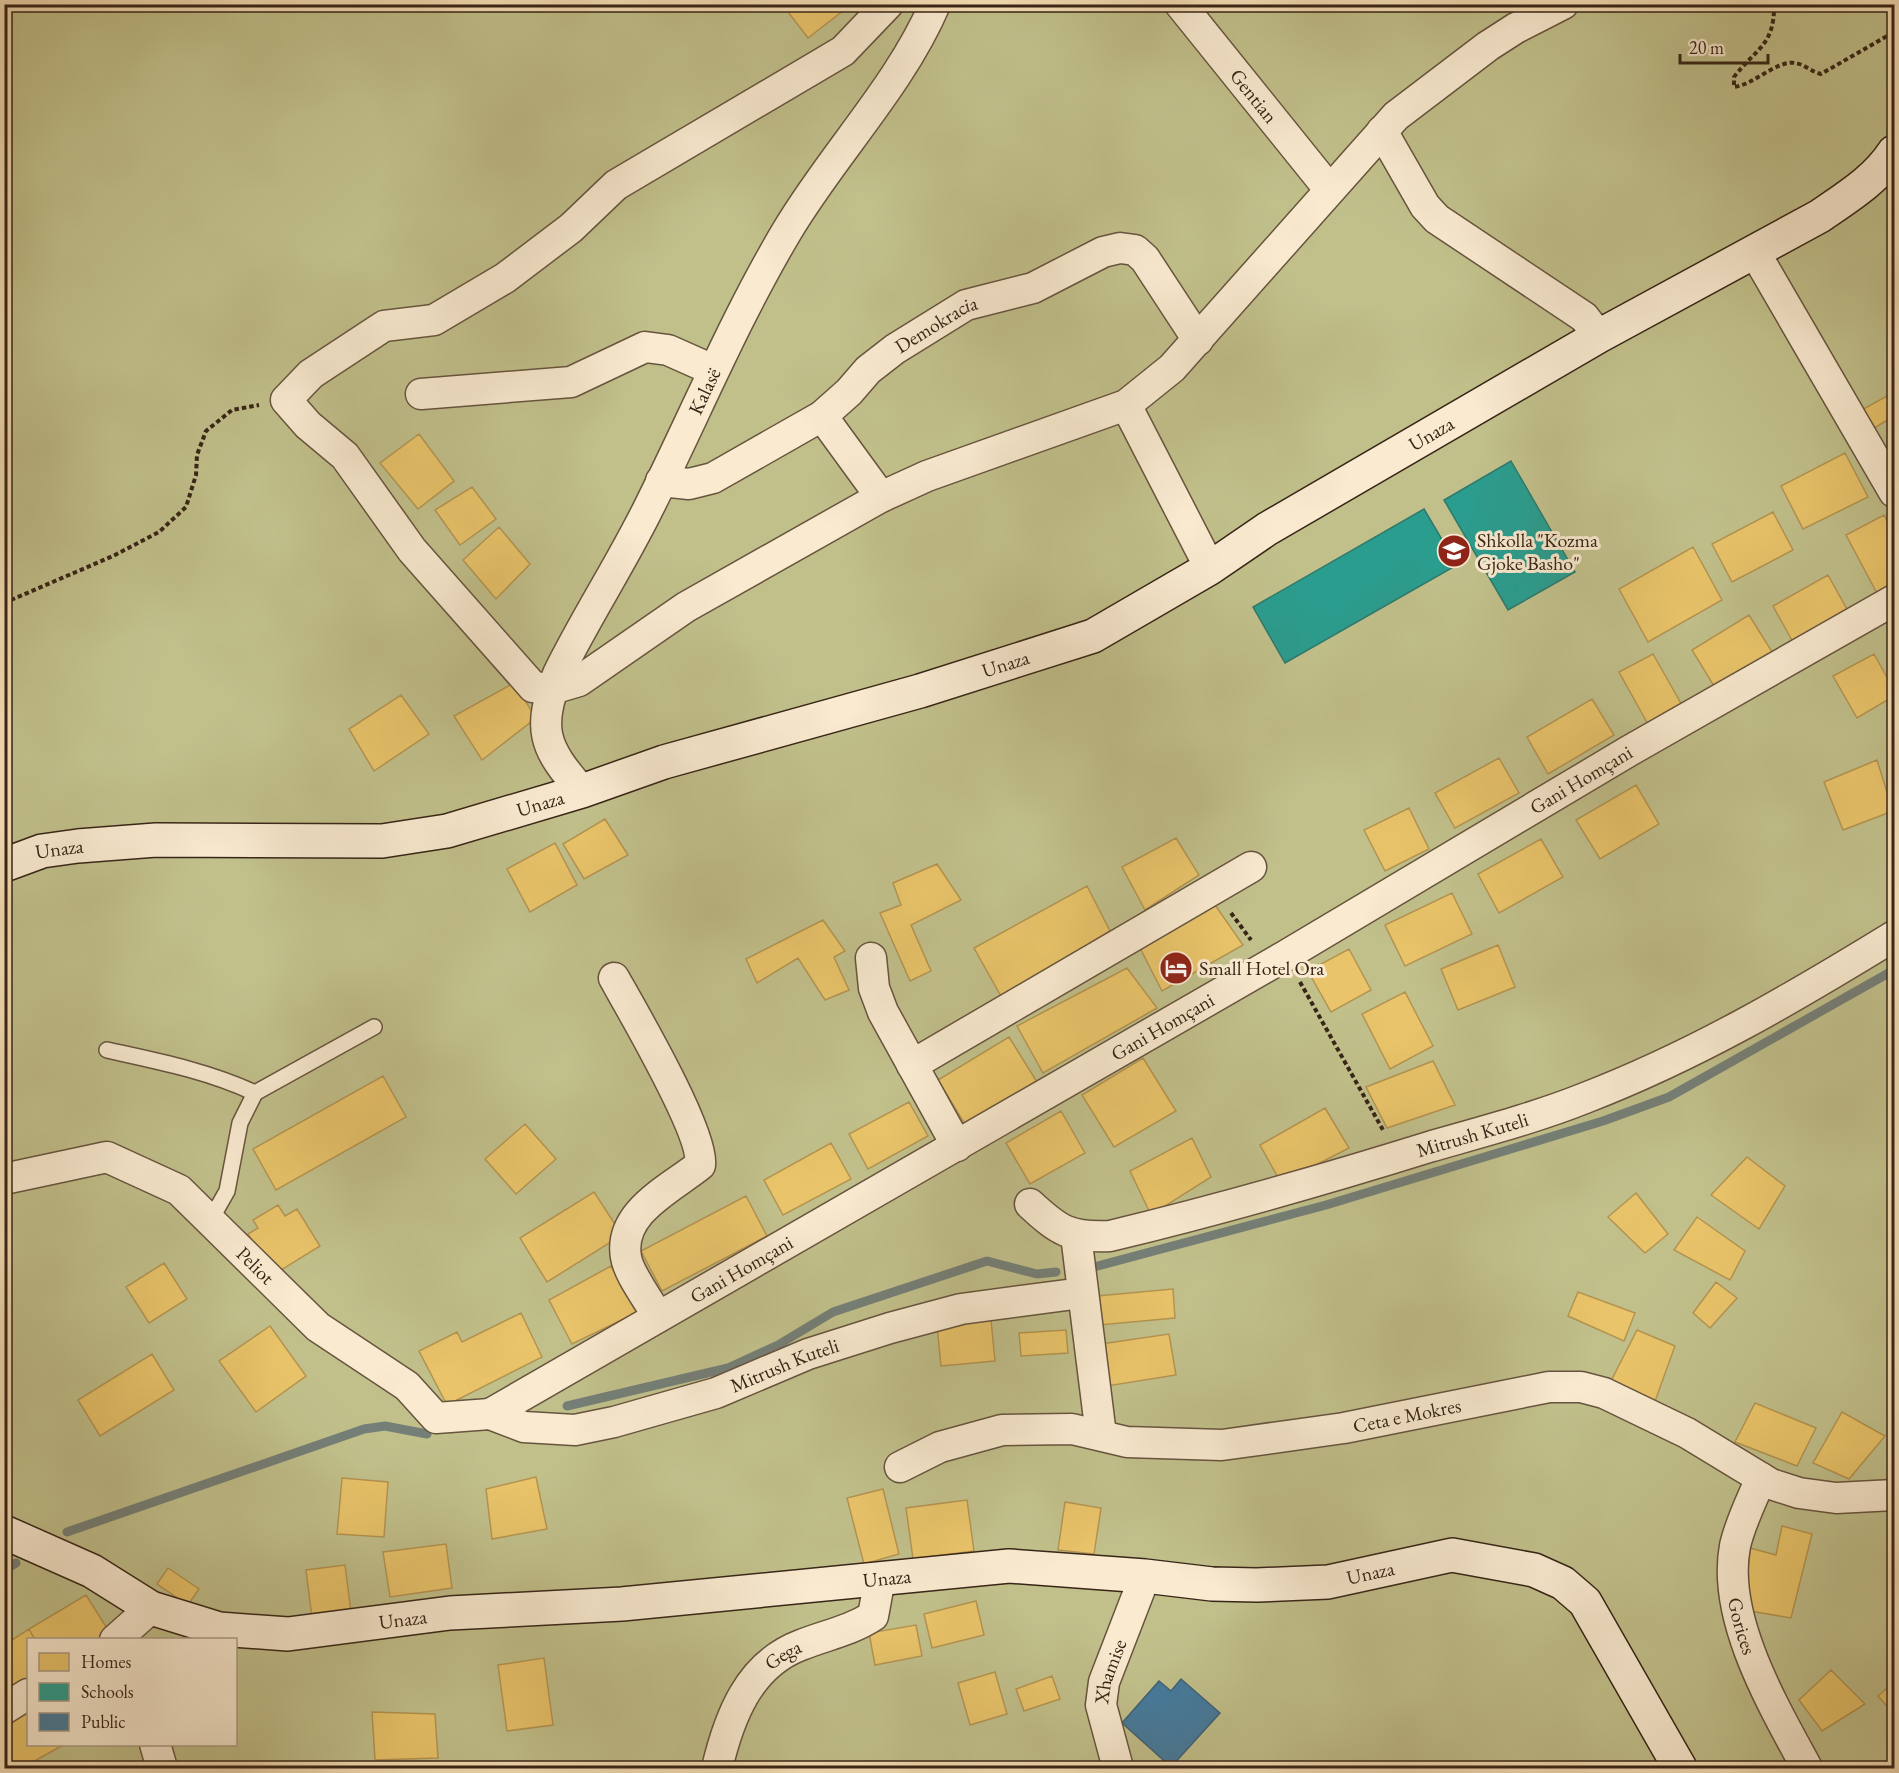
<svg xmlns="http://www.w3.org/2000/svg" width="1899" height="1773" viewBox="0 0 1899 1773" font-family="'EB Garamond',serif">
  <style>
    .green { fill: #c1c08b; stroke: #7c7251; stroke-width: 1.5; fill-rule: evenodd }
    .homes { fill: #e9c46a; stroke: #b49451; stroke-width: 1.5 }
    .schools { fill: #2a9d8f; stroke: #2e796b; stroke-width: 1.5 }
    .public { fill: #457b9d; stroke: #416175; stroke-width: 1.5 }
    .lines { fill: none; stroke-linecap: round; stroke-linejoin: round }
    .stream { stroke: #757f77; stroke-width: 9 }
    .lane-casing { stroke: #67543f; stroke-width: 18 }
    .street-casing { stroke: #67543f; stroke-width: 33 }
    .secondary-casing { stroke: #372517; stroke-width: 36 }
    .path { stroke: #372517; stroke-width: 4; stroke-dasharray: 4.5 3; stroke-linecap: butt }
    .lane { stroke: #f9ead0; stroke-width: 15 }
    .street { stroke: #f9ead0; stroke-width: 30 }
    .secondary { stroke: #f9ead0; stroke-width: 33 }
    .labels { text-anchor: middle; stroke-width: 6; stroke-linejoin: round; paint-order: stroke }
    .street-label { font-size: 20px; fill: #372517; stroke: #f9ead0 }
    .poi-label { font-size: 20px; fill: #372517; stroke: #f9ead0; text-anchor: start }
  </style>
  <rect width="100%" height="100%" fill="#f6dfb6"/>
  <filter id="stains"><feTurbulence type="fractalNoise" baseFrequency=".00333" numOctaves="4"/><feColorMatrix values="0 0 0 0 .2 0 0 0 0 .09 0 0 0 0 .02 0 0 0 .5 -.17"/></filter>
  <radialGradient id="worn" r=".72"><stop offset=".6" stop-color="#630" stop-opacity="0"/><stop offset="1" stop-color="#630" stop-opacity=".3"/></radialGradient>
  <!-- green -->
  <path class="green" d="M 5,5 L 1894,5 L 1894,1768 L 5,1768 ZM 28,1640 L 236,1640 L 236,1744 L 28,1744 Z"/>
  <!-- homes -->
  <path class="homes" d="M 782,4 L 852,4 L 808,38 Z
    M 1894,392 L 1894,416 L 1871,430 L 1860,411 Z
    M 419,434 L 454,481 L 418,509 L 380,463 Z
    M 1845,453 L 1868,497 L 1803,529 L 1781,486 Z
    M 472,487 L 496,519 L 460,545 L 435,510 Z
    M 1773,512 L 1793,550 L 1732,582 L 1712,544 Z
    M 1884,515 L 1894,534 L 1894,586 L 1878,595 L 1846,535 Z
    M 499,527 L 530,564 L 496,599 L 463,560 Z
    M 1693,547 L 1722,600 L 1648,642 L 1619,589 Z
    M 1828,575 L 1849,613 L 1794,644 L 1773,606 Z
    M 1749,615 L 1774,655 L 1717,691 L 1692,650 Z
    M 1653,654 L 1683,707 L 1649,726 L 1619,672 Z
    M 1874,654 L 1894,690 L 1894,696 L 1857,718 L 1833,676 Z
    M 514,683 L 536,718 L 482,760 L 454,716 Z
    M 401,695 L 429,734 L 374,771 L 349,729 Z
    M 1592,699 L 1614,735 L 1548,774 L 1527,737 Z
    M 1499,758 L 1519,793 L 1455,828 L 1435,793 Z
    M 1877,760 L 1893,811 L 1843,830 L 1824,782 Z
    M 1894,766 L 1894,791 L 1887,768 Z
    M 1636,785 L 1659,824 L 1600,859 L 1576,820 Z
    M 1409,808 L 1429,849 L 1385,871 L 1364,830 Z
    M 605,819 L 628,855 L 584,879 L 563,844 Z
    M 1176,838 L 1199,875 L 1145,910 L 1122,867 Z
    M 1541,839 L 1563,877 L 1499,913 L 1478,874 Z
    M 555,843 L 577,885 L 530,912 L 507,869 Z
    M 937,864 L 961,900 L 911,925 L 931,971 L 910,981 L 880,913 L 901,905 L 893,883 Z
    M 1087,886 L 1110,931 L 1002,998 L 974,948 Z
    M 1452,893 L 1472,934 L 1405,966 L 1385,925 Z
    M 1213,902 L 1243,945 L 1162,991 L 1138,944 Z
    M 823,920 L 845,951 L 834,957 L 849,990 L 825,1000 L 798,958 L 757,983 L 746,959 Z
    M 1498,945 L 1515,987 L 1458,1010 L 1441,969 Z
    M 1349,949 L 1371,990 L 1331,1012 L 1308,971 Z
    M 1127,968 L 1157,1008 L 1043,1073 L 1017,1026 Z
    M 1405,992 L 1433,1046 L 1390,1069 L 1362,1014 Z
    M 1009,1037 L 1037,1082 L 966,1126 L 938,1080 Z
    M 1894,1047 L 1894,1063 L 1887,1051 Z
    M 1143,1058 L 1176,1111 L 1114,1147 L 1082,1095 Z
    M 1433,1061 L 1455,1105 L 1387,1128 L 1366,1087 Z
    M 383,1076 L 406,1117 L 276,1190 L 253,1149 Z
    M 909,1102 L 928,1136 L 868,1169 L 849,1134 Z
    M 1325,1108 L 1349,1148 L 1281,1183 L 1260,1145 Z
    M 1061,1111 L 1085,1153 L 1030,1184 L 1006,1143 Z
    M 525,1124 L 556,1159 L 516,1194 L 485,1159 Z
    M 1192,1138 L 1211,1177 L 1151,1215 L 1130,1171 Z
    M 831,1143 L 851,1179 L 783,1215 L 764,1180 Z
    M 1747,1157 L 1785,1186 L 1759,1229 L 1711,1195 Z
    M 594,1192 L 622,1235 L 547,1282 L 520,1238 Z
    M 1636,1193 L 1668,1234 L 1645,1253 L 1608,1217 Z
    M 746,1196 L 767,1236 L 662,1291 L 641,1251 Z
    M 278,1205 L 285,1216 L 297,1209 L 320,1246 L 273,1275 L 248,1234 L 258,1228 L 253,1220 Z
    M 1697,1217 L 1745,1251 L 1730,1280 L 1674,1250 Z
    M 164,1263 L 187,1299 L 149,1323 L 126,1287 Z
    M 611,1266 L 638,1312 L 572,1344 L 549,1300 Z
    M 1716,1282 L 1737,1298 L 1710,1328 L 1693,1313 Z
    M 1173,1289 L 1175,1318 L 1099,1325 L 1097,1296 Z
    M 1578,1292 L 1635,1313 L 1624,1341 L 1568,1316 Z
    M 521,1313 L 542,1357 L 447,1405 L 419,1351 L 457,1332 L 462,1342 Z
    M 991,1320 L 995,1361 L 941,1366 L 937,1326 Z
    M 270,1326 L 306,1376 L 256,1412 L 219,1361 Z
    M 1066,1330 L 1068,1353 L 1021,1356 L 1019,1333 Z
    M 1637,1330 L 1675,1346 L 1654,1404 L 1610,1383 Z
    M 1169,1334 L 1176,1375 L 1107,1386 L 1101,1344 Z
    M 152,1354 L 174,1390 L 100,1436 L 78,1400 Z
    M 1755,1403 L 1816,1428 L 1797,1466 L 1735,1442 Z
    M 1842,1412 L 1885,1436 L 1849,1479 L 1813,1463 Z
    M 536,1477 L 547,1529 L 492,1539 L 486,1489 Z
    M 342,1478 L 388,1482 L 384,1537 L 337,1534 Z
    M 883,1489 L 899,1554 L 864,1564 L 847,1498 Z
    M 967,1500 L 974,1551 L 913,1559 L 906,1508 Z
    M 1065,1502 L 1101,1508 L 1094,1554 L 1058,1550 Z
    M 1782,1526 L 1812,1534 L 1791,1618 L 1744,1610 L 1750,1548 L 1776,1555 Z
    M 446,1544 L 452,1588 L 390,1597 L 383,1552 Z
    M 345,1565 L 351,1613 L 312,1618 L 306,1570 Z
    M 168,1568 L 199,1589 L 188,1605 L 157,1584 Z
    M 86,1595 L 110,1633 L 100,1640 L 35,1640 L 29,1629 Z
    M 976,1601 L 984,1635 L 932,1648 L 924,1614 Z
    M 916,1625 L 922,1656 L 875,1665 L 869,1633 Z
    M 29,1629 L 35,1640 L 28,1640 L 28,1684 L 4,1699 L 4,1645 Z
    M 544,1658 L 553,1725 L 507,1731 L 498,1665 Z
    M 1831,1670 L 1865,1704 L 1822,1731 L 1799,1700 Z
    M 995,1672 L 1007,1714 L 970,1725 L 958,1683 Z
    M 1052,1676 L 1060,1699 L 1024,1711 L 1016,1689 Z
    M 1894,1682 L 1894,1714 L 1878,1696 Z
    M 28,1711 L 28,1744 L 65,1744 L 22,1768 L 4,1768 L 4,1724 Z
    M 372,1712 L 435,1714 L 438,1758 L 375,1760 Z"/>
  <!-- schools -->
  <path class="schools" d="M 1511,461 L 1575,572 L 1508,610 L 1444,500 Z
    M 1424,509 L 1457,565 L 1285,663 L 1253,607 Z"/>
  <!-- public -->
  <path class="public" d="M 1181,1679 L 1220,1713 L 1171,1767 L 1122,1723 L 1159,1681 L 1171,1691 Z"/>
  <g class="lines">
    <!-- stream -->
    <path class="stream" d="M 1090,1268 L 1326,1205 L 1603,1121 L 1669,1097 L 1894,970
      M 567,1406 L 728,1368 L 778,1345 L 833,1312 L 987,1261 L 1037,1274 L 1056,1272
      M 67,1532 L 364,1429 L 385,1426 L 427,1434
      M 4,1570 L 16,1563"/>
    <defs>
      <path id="lane" d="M 107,1050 C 157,1061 208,1071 255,1093
        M 210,1221 L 227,1191 L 240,1123 L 255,1093 L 374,1027"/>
      <g id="street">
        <path d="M 888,4 L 843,51 L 616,185 L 571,228 L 505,278 L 434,320 L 384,326 L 311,374 L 286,400 L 308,425 L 345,456 L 412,550 L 533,687 L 552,689 L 579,681 L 686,607 L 881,497 L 927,476 L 1126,405 L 1172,368 L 1396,116 L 1488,46 L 1516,28 L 1563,4"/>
        <path id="s1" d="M 1180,4 L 1329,189"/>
        <path d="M 1382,131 L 1425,206 L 1437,219 L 1584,317 L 1599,336"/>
        <path d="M 1754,251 L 1894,492"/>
        <path d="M 421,394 L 571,382 L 645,347 L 668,350 L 713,370"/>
        <path d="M 1126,405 L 1210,568"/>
        <path d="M 822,416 L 881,497"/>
        <path id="s2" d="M 661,481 L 689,484 L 713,478 L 822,416 L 849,392 L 868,370 L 895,349 L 966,305 L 1033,288 L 1103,252 L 1120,248 L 1135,250 L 1145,259 L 1198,340"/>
        <path id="s3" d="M 582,791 C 543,747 537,729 558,674 C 586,617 621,564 649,507 C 695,415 734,320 787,231 C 832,155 900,86 935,4"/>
        <path d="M 871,958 L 874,988 L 883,1012 L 957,1146"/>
        <path d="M 614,978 C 632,1010 705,1135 700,1165 C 672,1188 618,1212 626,1257 C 628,1273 650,1302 658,1317"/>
        <path d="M 912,1065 L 1251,867"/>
        <path id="s4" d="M 4,1179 L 107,1157 L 179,1190 L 318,1327 L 407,1386 L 436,1418 L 490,1414 L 524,1427 L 575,1430 L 614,1422 L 716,1393 L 808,1354 L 890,1328 L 961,1309 L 1082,1293"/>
        <path id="s5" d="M 1030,1204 C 1059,1231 1070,1238 1110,1236 C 1218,1210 1323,1180 1429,1147 C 1481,1132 1535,1118 1585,1098 C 1696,1055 1793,998 1894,936"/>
        <path d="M 1076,1235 L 1101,1435"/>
        <path id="s6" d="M 490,1414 L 1285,956 L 1629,751 L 1894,600"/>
        <path id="s7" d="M 900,1467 L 940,1447 L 1002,1430 L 1072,1429 L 1127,1442 L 1222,1445 L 1344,1428 L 1549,1387 L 1581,1387 L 1604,1393 L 1687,1433 L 1771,1484 L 1799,1493 L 1836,1498 L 1894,1495"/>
        <path id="s8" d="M 1761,1478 C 1752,1500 1740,1523 1735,1546 C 1721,1618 1774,1707 1807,1768"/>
        <path d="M 115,1640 L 151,1608"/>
        <path d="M 4,1709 L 28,1694"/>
        <path d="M 155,1744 L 162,1768"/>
        <path id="s9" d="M 717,1768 C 729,1718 748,1665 801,1645 C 826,1635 850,1631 873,1616 L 880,1578"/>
        <path id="s10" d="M 1118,1768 L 1101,1705 L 1104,1682 L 1145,1576"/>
      </g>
      <g id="secondary">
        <path id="s11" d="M 4,865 L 42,851 L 78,846 L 156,840 L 382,841 L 447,831 L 582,791 L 664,762 L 920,691 L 1093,636 L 1210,568 L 1267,529 L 1599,336 L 1820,216 C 1846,198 1876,180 1894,152"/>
        <path id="s12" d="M 4,1532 L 92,1571 L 151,1608 L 219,1629 L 288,1634 L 450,1613 L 622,1604 L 1009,1566 L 1145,1576 L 1212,1584 L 1257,1585 L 1328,1582 L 1452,1555 L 1534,1570 L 1563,1583 L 1585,1602 L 1680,1768"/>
      </g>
    </defs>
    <!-- lane casing -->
    <use href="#lane" class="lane-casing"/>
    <!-- street casing -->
    <use href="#street" class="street-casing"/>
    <!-- secondary casing -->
    <use href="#secondary" class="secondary-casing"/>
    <!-- path -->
    <path class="path" d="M 1774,4 C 1775,46 1755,49 1734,77 L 1734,87 C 1753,85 1777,60 1795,63 C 1804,64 1812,72 1821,74 L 1894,32
      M 4,603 L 113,556 L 159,532 L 186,507 L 196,475 L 197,455 L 206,431 L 232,410 L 259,405
      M 1231,913 L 1251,940
      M 1300,982 L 1383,1130"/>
    <!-- lane -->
    <use href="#lane" class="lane"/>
    <!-- street -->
    <use href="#street" class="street"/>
    <!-- secondary -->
    <use href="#secondary" class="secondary"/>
  </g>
  <!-- icons -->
  <defs>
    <symbol id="school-disc" viewBox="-11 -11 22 22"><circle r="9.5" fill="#8f2418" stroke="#f9ead0"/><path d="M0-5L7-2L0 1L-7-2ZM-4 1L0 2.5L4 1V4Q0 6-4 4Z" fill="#fff"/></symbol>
    <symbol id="hotel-disc" viewBox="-11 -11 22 22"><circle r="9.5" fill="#8f2418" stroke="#f9ead0"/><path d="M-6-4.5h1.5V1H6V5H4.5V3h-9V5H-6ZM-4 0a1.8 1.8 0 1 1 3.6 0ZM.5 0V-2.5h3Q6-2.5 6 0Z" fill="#fff"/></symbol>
  </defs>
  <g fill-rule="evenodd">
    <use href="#school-disc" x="1435" y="532" width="38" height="38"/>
    <use href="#hotel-disc" x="1157" y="949" width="38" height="38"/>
  </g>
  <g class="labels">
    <!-- street labels -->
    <g class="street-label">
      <text dy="7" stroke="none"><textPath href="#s1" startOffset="118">Gentian</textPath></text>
      <text dy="7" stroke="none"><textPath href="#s2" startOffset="326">Demokracia</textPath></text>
      <text dy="7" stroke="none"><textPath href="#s3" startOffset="448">Kalasë</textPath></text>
      <text dy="7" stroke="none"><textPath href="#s11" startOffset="1516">Unaza</textPath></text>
      <text dy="7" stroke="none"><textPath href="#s11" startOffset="1030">Unaza</textPath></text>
      <text dy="7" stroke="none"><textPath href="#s6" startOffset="1262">Gani Homçani</textPath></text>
      <text dy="7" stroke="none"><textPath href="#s11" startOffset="544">Unaza</textPath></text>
      <text dy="7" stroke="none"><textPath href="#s11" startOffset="58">Unaza</textPath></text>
      <text dy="7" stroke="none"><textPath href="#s6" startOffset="776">Gani Homçani</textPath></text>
      <text dy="7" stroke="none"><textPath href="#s5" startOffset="466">Mitrush Kuteli</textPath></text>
      <text dy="7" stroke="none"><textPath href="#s4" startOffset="292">Peliot</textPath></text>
      <text dy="7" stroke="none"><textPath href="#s6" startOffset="290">Gani Homçani</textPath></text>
      <text dy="7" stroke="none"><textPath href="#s4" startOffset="891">Mitrush Kuteli</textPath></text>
      <text dy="7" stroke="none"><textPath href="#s7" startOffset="518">Ceta e Mokres</textPath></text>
      <text dy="7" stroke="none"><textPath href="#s12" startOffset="1394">Unaza</textPath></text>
      <text dy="7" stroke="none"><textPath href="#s12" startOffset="908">Unaza</textPath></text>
      <text dy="7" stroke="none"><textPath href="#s12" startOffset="422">Unaza</textPath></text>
      <text dy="7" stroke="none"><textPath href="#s8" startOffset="154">Gorices</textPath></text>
      <text dy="7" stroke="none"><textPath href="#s9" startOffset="135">Gega</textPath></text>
      <text dy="7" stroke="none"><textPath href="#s10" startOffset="100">Xhamise</textPath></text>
    </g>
    <!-- poi labels -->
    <g class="poi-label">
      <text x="1477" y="547">Shkolla "Kozma<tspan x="1477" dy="23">Gjoke Basho"</tspan></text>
      <text x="1199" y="975">Small Hotel Ora</text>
    </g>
  </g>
  <!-- margin -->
  <rect width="1899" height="1773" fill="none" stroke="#f6dfb6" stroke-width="24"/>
  <rect x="6" y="6" width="1887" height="1761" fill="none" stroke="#372517" stroke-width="3"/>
  <rect x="12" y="12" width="1875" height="1749" fill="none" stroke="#372517" stroke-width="1.5"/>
  <!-- legend -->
  <rect x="27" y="1638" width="210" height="108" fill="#f9ead0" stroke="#ab9b86" stroke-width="1.5"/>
  <rect x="39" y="1653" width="30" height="18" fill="#e9c46a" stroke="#ab9b86" stroke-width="1.5"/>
  <text x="81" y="1668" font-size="18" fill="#372517">Homes</text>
  <rect x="39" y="1683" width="30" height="18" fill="#2a9d8f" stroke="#ab9b86" stroke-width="1.5"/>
  <text x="81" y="1698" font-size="18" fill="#372517">Schools</text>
  <rect x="39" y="1713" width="30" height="18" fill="#457b9d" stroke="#ab9b86" stroke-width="1.5"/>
  <text x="81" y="1728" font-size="18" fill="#372517">Public</text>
  <!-- scale -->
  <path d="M1680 54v9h88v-9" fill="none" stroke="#372517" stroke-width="3"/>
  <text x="1689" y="54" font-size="18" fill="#372517" stroke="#f9ead0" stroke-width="4.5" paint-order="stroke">20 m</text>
  <rect width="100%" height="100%" filter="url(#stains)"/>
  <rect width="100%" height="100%" fill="url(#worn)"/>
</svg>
